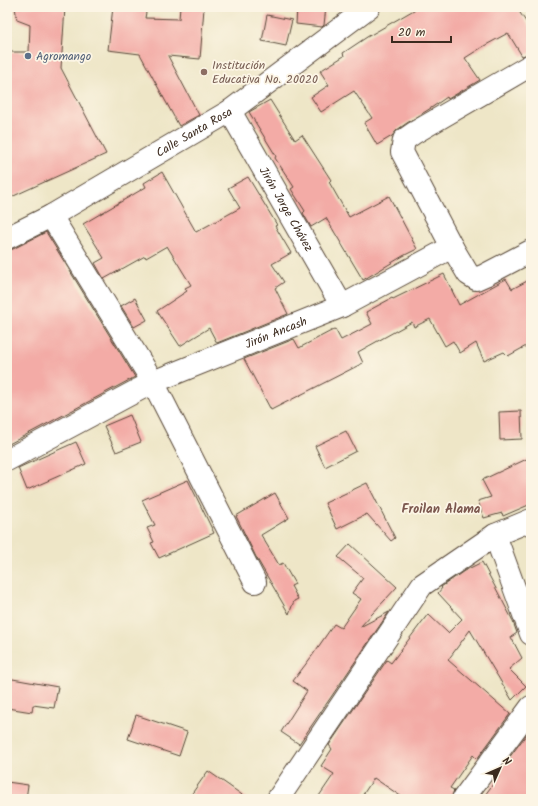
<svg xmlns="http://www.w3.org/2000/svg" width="538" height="806" viewBox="0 0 538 806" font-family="Kalam,sans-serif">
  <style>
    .building { fill: #f3aba6 }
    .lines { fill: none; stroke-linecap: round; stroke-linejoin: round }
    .minor-casing { stroke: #564637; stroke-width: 24 }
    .minor { stroke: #fff; stroke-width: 22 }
    .service-dot { fill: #5c6f8a; stroke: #fcf5e5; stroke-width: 1.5 }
    .education-dot { fill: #8d6e63; stroke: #fcf5e5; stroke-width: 1.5 }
    .labels { text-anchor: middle; stroke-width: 3.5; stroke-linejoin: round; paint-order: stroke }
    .service-label { font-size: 12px; fill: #4e5e75; stroke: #fcf5e5; text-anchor: start }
    .education-label { font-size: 12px; fill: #785e54; stroke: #fcf5e5; text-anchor: start }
    .street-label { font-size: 12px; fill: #3b2a1e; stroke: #fcf5e5 }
    .neighbourhood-label { font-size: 13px; font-weight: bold; fill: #7b574e; stroke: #fcf5e5 }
  </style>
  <rect width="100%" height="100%" fill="#fcf5e5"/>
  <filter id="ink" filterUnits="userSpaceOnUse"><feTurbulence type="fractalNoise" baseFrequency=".025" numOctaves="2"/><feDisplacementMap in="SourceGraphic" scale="8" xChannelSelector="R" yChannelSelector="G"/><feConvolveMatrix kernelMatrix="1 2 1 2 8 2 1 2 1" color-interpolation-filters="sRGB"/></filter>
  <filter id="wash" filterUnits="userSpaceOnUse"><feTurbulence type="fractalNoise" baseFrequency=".012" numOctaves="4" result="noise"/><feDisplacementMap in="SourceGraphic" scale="16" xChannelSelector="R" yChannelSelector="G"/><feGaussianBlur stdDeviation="0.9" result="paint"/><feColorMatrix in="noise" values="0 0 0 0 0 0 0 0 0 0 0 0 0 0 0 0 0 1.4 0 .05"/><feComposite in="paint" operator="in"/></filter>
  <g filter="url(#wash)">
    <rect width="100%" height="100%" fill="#eee6c7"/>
    <g id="blocks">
      <!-- building -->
      <path class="building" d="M 15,7 L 65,7 L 61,68 L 106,154 L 7,199 L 7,52 L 29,52 L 30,25 L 17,20 Z
        M 113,7 L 147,7 L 145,18 L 179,19 L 180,7 L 204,8 L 200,59 L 168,56 L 199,115 L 179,126 L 140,54 L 108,50 Z
        M 297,7 L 326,7 L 324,25 L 322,27 L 296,24 Z
        M 419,7 L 516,7 L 531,29 L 531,53 L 522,56 L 508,33 L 484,46 L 465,58 L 480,80 L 448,99 L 447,97 L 431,108 L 407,123 L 397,130 L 392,136 L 377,145 L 364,123 L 372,118 L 354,91 L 321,112 L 311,97 L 329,85 L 320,71 L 344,56 L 343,53 L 367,37 Z
        M 267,15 L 292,20 L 286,46 L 262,41 Z
        M 270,100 L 295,140 L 302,135 L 331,180 L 329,182 L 349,217 L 389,196 L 417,249 L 403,256 L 363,280 L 326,218 L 311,227 L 303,213 L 305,211 L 291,189 L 294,187 L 275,158 L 276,156 L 249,112 Z
        M 162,172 L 196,232 L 240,208 L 228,188 L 248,177 L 277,225 L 275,226 L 291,253 L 272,264 L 284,282 L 275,288 L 288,314 L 217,343 L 209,328 L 180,346 L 157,311 L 187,291 L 185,288 L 191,285 L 167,246 L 146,258 L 145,256 L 104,279 L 95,263 L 104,258 L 83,224 L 146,187 L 144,183 Z
        M 46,232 L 135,377 L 7,445 L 7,250 L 13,249 Z
        M 444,274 L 459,305 L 506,279 L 512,289 L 531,279 L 531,340 L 528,345 L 508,356 L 504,352 L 484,361 L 476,343 L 460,353 L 453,341 L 445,346 L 430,319 L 414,327 L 412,322 L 358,352 L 363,363 L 271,410 L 244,359 L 294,339 L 299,348 L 335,329 L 341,340 L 372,324 L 366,312 L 392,298 L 393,299 Z
        M 135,298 L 147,320 L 134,327 L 121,306 Z
        M 521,411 L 522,439 L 500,440 L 499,412 Z
        M 130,415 L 141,442 L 116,452 L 104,426 Z
        M 346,431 L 356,451 L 325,467 L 315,446 Z
        M 76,442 L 86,464 L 27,490 L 18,468 L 29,463 Z
        M 531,457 L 531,504 L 503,516 L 502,513 L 484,518 L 478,501 L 491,497 L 482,480 Z
        M 188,480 L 214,533 L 159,558 L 151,543 L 154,542 L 147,528 L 155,525 L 142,500 Z
        M 367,483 L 395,538 L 391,541 L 367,514 L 337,529 L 325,503 Z
        M 275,493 L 289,518 L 261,535 L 279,565 L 283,563 L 295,584 L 291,586 L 298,599 L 294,601 L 289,614 L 256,557 L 236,516 Z
        M 350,544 L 397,587 L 360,627 L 389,612 L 299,744 L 281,732 L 307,691 L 293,681 L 312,656 L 334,624 L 341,628 L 361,599 L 352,593 L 363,578 L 338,557 Z
        M 482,562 L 512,619 L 517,633 L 511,637 L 522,658 L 509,669 L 526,686 L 512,700 L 470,630 L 448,660 L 510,714 L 477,759 L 473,755 L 450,788 L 454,790 L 451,799 L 405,799 L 374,778 L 360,799 L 317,799 L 334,774 L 321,766 L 332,749 L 329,745 L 387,660 L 391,663 L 428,614 L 448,633 L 462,619 L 438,593 L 442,588 L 441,587 L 464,571 Z
        M 7,678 L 58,687 L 54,708 L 33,705 L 32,712 L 7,708 Z
        M 136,715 L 187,732 L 179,756 L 128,739 Z
        M 529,731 L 531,733 L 531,799 L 482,799 L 499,776 L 497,774 Z
        M 208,771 L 248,799 L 188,799 Z
        M 7,782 L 28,785 L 26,799 L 7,799 Z"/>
    </g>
  </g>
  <g filter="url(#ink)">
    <use href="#blocks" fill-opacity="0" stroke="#564637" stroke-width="1"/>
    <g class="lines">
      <defs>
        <g id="minor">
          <path d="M 531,65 L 414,133 L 404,140 L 402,152 L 452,247 L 468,274 L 476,279 L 485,275 L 531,251"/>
          <path id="s1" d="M 230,111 L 342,306"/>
          <path d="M 51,216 L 153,382 L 255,582"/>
          <path id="s2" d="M 7,238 L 51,216 L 230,111 L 369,7"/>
          <path id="s3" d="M 7,460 L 153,382 L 342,306 L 452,247"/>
          <path d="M 495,535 L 531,634"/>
          <path d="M 278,799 L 422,585 L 495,535 L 531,520"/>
          <path d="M 463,799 L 531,707"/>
        </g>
      </defs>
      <!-- minor casing -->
      <use href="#minor" class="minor-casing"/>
      <!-- minor -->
      <use href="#minor" class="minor"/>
    </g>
  </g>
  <!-- markers -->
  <circle class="service-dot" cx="28" cy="56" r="4"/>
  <circle class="education-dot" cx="204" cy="72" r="4"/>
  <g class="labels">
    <!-- service labels -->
    <g class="service-label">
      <text x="36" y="60">Agromango</text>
    </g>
    <!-- education labels -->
    <g class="education-label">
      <text x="212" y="69">Institución<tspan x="212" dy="14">Educativa No. 20020</tspan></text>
    </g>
    <!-- street labels -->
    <g class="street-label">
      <text dy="4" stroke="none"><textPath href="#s2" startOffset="215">Calle Santa Rosa</textPath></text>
      <text dy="4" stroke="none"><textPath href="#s1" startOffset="113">Jirón Jorge Chávez</textPath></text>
      <text dy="4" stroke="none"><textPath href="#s3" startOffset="298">Jirón Ancash</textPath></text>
    </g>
    <!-- neighbourhood labels -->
    <g class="neighbourhood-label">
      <text x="441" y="513">Froilan Alama</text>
    </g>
  </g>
  <!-- margin -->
  <rect width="538" height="806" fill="none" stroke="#fcf5e5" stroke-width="24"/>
  <!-- north arrow -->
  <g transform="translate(500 768) rotate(45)" stroke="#fcf5e5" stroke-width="3" paint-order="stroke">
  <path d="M0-3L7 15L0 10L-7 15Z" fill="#3b2a1e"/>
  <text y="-6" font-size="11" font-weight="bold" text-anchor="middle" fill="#3b2a1e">N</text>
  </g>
  <!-- scale -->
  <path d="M392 36v6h59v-6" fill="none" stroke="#3b2a1e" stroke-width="2"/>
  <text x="398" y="36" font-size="12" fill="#3b2a1e" stroke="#fcf5e5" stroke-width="3" paint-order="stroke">20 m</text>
</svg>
